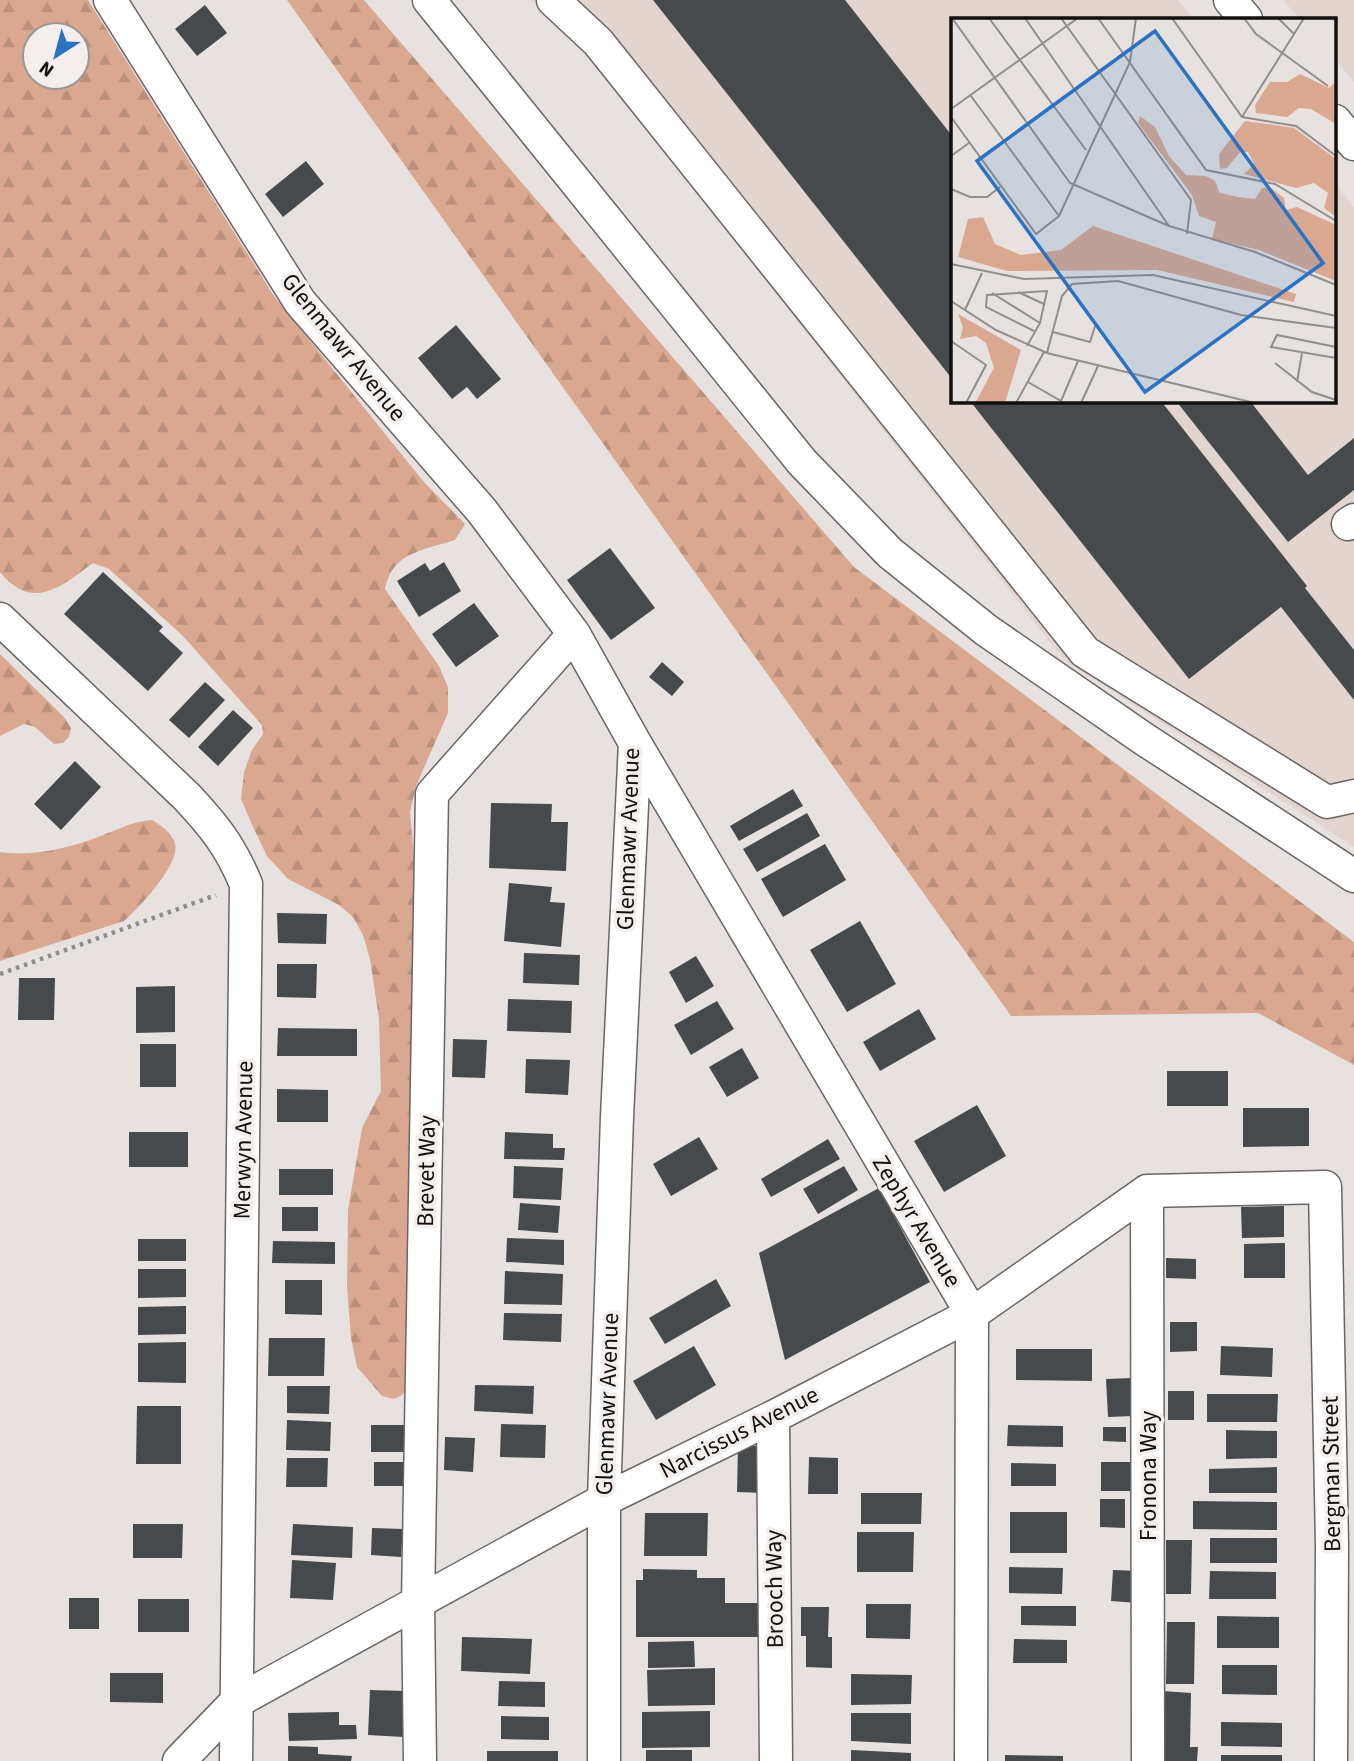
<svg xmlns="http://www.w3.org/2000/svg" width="1354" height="1761" viewBox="0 0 1354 1761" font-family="'Source Sans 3',sans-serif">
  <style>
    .built { fill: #e2d5cf }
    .forest { fill: url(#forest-firs); fill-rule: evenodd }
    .building { fill: #474a4d }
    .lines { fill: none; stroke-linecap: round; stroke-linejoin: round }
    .minor-casing { stroke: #6a6664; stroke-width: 35 }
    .path { stroke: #8f8c89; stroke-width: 4.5; stroke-dasharray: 3.5 5; stroke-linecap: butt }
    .minor { stroke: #fff; stroke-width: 32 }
    .labels { text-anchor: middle; stroke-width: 7; stroke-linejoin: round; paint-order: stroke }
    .street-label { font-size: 24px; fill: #12100f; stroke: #f4efed }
    .inset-road { fill: none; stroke: #928e8c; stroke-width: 2 }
    .view { fill: #2b72c2; fill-opacity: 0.15; stroke: #2b72c2; stroke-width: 3.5 }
    .inset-edge { fill: none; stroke: #12100f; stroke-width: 3.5 }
  </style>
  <defs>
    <pattern id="forest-firs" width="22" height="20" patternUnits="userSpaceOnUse" patternTransform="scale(1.75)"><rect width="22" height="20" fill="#daa891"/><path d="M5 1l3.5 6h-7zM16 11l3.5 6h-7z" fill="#ba907c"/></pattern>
  </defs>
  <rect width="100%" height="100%" fill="#e7e2df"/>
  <!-- built -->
  <path class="built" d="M 530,0 L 1178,0 L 1194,19 L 953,19 L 953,401 L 1335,401 L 1335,184 L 1354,207 L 1354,847 L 1064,660 L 596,65 Z
    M 1283,0 L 1354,0 L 1354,82 L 1335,59 L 1335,19 L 1300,19 Z"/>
  <!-- forest -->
  <path class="forest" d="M 0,0 L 88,0 L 274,296 L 423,481 L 465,524 L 455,540 C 424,550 392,552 385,589 L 439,666 L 448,687 L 448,713 L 416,786 L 410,812 L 414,859 L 416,964 L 409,1387 L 402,1395 L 394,1399 L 382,1396 L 357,1367 L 351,1338 L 347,1287 L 348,1210 L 362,1128 L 381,1091 L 379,1019 L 370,959 L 363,935 L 353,917 L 339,905 L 288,879 L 267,856 L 253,827 L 241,799 L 244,772 L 252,750 L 263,734 L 262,725 L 183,636 L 109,569 L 93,563 C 61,587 32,612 0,572 ZM 35,35 L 77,35 L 77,77 L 35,77 Z
    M 287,0 L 364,0 L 854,567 L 1354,942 L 1354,1065 L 1258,1013 L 1011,1016 Z
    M 0,654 L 64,717 L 71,728 L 69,737 L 63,743 L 54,744 L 35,727 L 24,724 L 0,736 Z
    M 152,820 C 161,826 172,832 175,844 C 181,863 139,908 124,921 L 0,961 L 0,852 C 33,857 70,848 101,836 C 119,829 133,821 152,820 Z"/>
  <!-- building -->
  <path class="building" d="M 653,0 L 845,0 L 953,137 L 953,380 Z
    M 205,5 L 227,33 L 197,56 L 175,29 Z
    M 306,161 L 324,184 L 283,217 L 265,194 Z
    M 456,325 L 501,379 L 477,399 L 467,387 L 452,399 L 418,358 Z
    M 970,401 L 1161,401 L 1307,586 L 1305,588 L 1354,650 L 1354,700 L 1281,607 L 1189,679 Z
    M 1176,401 L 1250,401 L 1308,475 L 1354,438 L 1354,490 L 1288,542 Z
    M 610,548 L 655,608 L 611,640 L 567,580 Z
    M 444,562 L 461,591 L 419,617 L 397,581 L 425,563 L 430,571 Z
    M 103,572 L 163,627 L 159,631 L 183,653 L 148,691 L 64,614 Z
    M 474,603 L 499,636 L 456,667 L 432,634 Z
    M 662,662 L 684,682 L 672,696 L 649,677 Z
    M 205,682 L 225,700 L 189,738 L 169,720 Z
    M 233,710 L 253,728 L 218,766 L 198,747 Z
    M 75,761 L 101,787 L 61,830 L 34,804 Z
    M 793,789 L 803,806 L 739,841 L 730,826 Z
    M 491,803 L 552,804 L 551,822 L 568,822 L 566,871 L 489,868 Z
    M 807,813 L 820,836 L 757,872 L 743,849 Z
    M 825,844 L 846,880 L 783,917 L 761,879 Z
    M 509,883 L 552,887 L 550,902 L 565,903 L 561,947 L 504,941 Z
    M 277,913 L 327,914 L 326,944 L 278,943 Z
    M 860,921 L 896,984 L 847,1012 L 810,950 Z
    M 524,953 L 580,955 L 579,985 L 523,983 Z
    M 696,956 L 714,986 L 686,1003 L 669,972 Z
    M 277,964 L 317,964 L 316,998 L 277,997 Z
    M 19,978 L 55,978 L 54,1020 L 18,1020 Z
    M 175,986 L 175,1032 L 136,1033 L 136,987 Z
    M 508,999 L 572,1001 L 571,1033 L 507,1031 Z
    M 717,1001 L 734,1029 L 691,1055 L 674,1025 Z
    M 919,1009 L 936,1039 L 880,1071 L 863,1042 Z
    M 278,1028 L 357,1029 L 357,1056 L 277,1056 Z
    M 453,1039 L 487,1040 L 485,1078 L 452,1077 Z
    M 140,1044 L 176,1044 L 176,1087 L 140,1087 Z
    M 742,1048 L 759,1078 L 727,1097 L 709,1067 Z
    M 526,1059 L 570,1060 L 568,1095 L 525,1093 Z
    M 1167,1071 L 1228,1071 L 1228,1106 L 1167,1106 Z
    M 277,1089 L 328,1090 L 328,1122 L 277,1122 Z
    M 977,1105 L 1006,1156 L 944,1192 L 914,1141 Z
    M 1243,1108 L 1309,1108 L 1309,1146 L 1243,1147 Z
    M 129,1132 L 188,1132 L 188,1167 L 129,1167 Z
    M 505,1132 L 553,1134 L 553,1148 L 565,1148 L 564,1160 L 504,1159 Z
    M 699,1137 L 718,1169 L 671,1196 L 653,1164 Z
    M 828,1139 L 840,1159 L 771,1197 L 761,1179 Z
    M 514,1166 L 563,1168 L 561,1200 L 513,1198 Z
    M 844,1166 L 858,1190 L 818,1214 L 803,1189 Z
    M 279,1169 L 333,1169 L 333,1195 L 279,1195 Z
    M 879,1188 L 930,1282 L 785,1360 L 759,1253 Z
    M 520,1203 L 560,1206 L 558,1233 L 518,1230 Z
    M 1284,1206 L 1284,1237 L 1242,1238 L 1241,1207 Z
    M 282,1207 L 318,1207 L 318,1231 L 282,1231 Z
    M 507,1238 L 564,1240 L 564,1265 L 506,1262 Z
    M 138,1239 L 186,1239 L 186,1261 L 138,1261 Z
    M 273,1241 L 335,1242 L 335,1264 L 272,1263 Z
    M 1285,1243 L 1285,1278 L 1244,1278 L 1244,1244 Z
    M 1166,1258 L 1196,1259 L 1196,1279 L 1166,1278 Z
    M 138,1269 L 186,1269 L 186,1297 L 138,1298 Z
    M 505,1271 L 563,1274 L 562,1305 L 504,1304 Z
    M 716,1279 L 731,1306 L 665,1344 L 649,1318 Z
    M 285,1280 L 322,1280 L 322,1315 L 285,1314 Z
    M 186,1306 L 186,1334 L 138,1335 L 138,1307 Z
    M 504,1313 L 562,1314 L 561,1342 L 503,1340 Z
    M 1170,1322 L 1197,1322 L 1197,1351 L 1170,1352 Z
    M 269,1338 L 325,1338 L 324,1376 L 268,1376 Z
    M 186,1342 L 186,1383 L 138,1382 L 138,1343 Z
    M 694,1346 L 716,1385 L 656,1420 L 633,1381 Z
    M 1221,1346 L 1273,1348 L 1272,1377 L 1220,1375 Z
    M 1016,1349 L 1092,1349 L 1092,1381 L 1016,1380 Z
    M 1132,1378 L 1133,1416 L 1108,1417 L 1106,1379 Z
    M 475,1385 L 534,1386 L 533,1414 L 474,1411 Z
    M 287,1386 L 330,1386 L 329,1414 L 287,1413 Z
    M 1168,1391 L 1194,1391 L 1194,1420 L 1168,1420 Z
    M 1207,1394 L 1278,1394 L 1277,1422 L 1207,1422 Z
    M 137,1406 L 181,1406 L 181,1464 L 136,1464 Z
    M 287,1420 L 331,1422 L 330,1451 L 286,1450 Z
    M 501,1424 L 546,1425 L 545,1458 L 500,1457 Z
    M 371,1425 L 406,1425 L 405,1452 L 371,1452 Z
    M 1008,1425 L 1063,1426 L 1063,1447 L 1007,1446 Z
    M 1103,1427 L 1126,1427 L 1126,1442 L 1103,1441 Z
    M 1226,1430 L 1277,1431 L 1277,1458 L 1226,1459 Z
    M 445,1437 L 475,1438 L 473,1472 L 444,1470 Z
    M 738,1446 L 767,1446 L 767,1493 L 737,1492 Z
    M 809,1457 L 838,1458 L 838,1494 L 808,1494 Z
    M 287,1458 L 328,1458 L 327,1487 L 286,1487 Z
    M 374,1462 L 403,1462 L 403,1486 L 374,1486 Z
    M 1101,1462 L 1131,1462 L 1131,1491 L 1101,1491 Z
    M 1011,1463 L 1056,1464 L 1056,1486 L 1011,1486 Z
    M 1277,1467 L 1277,1493 L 1209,1493 L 1209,1469 Z
    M 861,1493 L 922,1493 L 921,1524 L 861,1524 Z
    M 1100,1499 L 1125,1499 L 1125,1528 L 1100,1527 Z
    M 1193,1501 L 1277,1502 L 1277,1530 L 1193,1529 Z
    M 1010,1512 L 1067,1512 L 1067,1553 L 1010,1553 Z
    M 645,1513 L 708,1513 L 707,1556 L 644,1556 Z
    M 133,1524 L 183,1524 L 182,1558 L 133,1558 Z
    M 293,1524 L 353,1527 L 352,1558 L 291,1555 Z
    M 372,1528 L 403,1529 L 401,1557 L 371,1555 Z
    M 857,1532 L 914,1532 L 913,1572 L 857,1572 Z
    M 1210,1538 L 1277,1538 L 1277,1563 L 1210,1563 Z
    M 1166,1540 L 1192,1540 L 1191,1594 L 1166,1594 Z
    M 292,1560 L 336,1563 L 333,1600 L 290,1598 Z
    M 1009,1567 L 1063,1568 L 1062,1594 L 1009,1593 Z
    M 643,1569 L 697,1570 L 697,1578 L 725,1578 L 725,1603 L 770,1603 L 770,1637 L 636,1637 L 636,1580 L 643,1580 Z
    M 1113,1570 L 1140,1571 L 1138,1603 L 1111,1601 Z
    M 1210,1571 L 1276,1572 L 1276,1599 L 1209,1599 Z
    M 69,1598 L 99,1598 L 99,1629 L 69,1629 Z
    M 138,1599 L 189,1599 L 189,1632 L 138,1632 Z
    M 866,1604 L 911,1604 L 910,1639 L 866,1638 Z
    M 1021,1606 L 1076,1606 L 1076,1626 L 1021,1625 Z
    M 801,1607 L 829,1607 L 828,1637 L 832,1637 L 832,1668 L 806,1667 L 806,1636 L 801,1636 Z
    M 1217,1616 L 1279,1617 L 1279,1648 L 1217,1648 Z
    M 1167,1622 L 1195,1622 L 1194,1684 L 1166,1684 Z
    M 462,1637 L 532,1639 L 530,1674 L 461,1671 Z
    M 1014,1639 L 1067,1640 L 1067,1663 L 1013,1663 Z
    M 694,1641 L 695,1667 L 648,1668 L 648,1642 Z
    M 1222,1665 L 1277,1665 L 1277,1695 L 1222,1694 Z
    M 715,1668 L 715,1705 L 648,1706 L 647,1670 Z
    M 110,1673 L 163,1673 L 163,1703 L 110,1702 Z
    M 851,1674 L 912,1675 L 911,1704 L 851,1705 Z
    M 499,1681 L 545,1682 L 545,1707 L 498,1706 Z
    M 370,1690 L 406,1691 L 404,1737 L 368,1735 Z
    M 1162,1691 L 1191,1693 L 1190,1747 L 1198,1747 L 1197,1761 L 1160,1761 Z
    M 710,1711 L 710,1747 L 642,1748 L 642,1712 Z
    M 339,1712 L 339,1725 L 356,1725 L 357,1739 L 289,1741 L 288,1713 Z
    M 851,1713 L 911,1713 L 911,1744 L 851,1741 Z
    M 501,1716 L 549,1717 L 549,1740 L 501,1739 Z
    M 1221,1722 L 1282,1723 L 1282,1747 L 1221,1746 Z
    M 288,1746 L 318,1747 L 318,1754 L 352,1756 L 351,1761 L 288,1761 Z
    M 646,1750 L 692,1750 L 692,1761 L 646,1761 Z
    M 851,1750 L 911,1753 L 911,1761 L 851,1761 Z
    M 487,1751 L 558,1751 L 558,1761 L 487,1761 Z
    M 1005,1755 L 1063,1756 L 1063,1761 L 1005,1761 Z
    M 1221,1755 L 1282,1755 L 1282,1761 L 1221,1761 Z"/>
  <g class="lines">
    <defs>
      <path id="minor" d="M 110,0 L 300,302 L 482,511 L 574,634 L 635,743 L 617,1117 L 604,1500 L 604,1761
        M 429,0 L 802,462 L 890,553 L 986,630 L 1144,739 L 1354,876
        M 553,0 L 598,42 L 1085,652 L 1327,802 L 1354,796
        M 1230,0 L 1246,19
        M 1335,121 L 1354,144
        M 1348,524 L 1354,520
        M 0,619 L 187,797 C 215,827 230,846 246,884 L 236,1761
        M 635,743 L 972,1314 L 971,1761
        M 1147,1191 L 1148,1761
        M 773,1417 L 776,1761
        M 179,1761 L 236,1702 L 604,1500 L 773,1417 L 972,1314 L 1147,1191 L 1325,1187 L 1332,1545 L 1331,1761
        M 420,1761 L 418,1603 L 432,794 L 574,634"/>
    </defs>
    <!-- minor casing -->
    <use href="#minor" class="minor-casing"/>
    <!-- path -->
    <path class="path" d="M 0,974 L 216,895"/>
    <!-- minor -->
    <use href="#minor" class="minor"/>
  </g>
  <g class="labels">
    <!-- street labels -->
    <g class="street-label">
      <text transform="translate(344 347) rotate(51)" y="8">Glenmawr Avenue</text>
      <text transform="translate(628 839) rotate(-88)" y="8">Glenmawr Avenue</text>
      <text transform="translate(243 1140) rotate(-89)" y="8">Merwyn Avenue</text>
      <text transform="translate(426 1171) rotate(-89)" y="8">Brevet Way</text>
      <text transform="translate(917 1221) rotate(59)" y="8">Zephyr Avenue</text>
      <text transform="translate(607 1404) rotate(-88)" y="8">Glenmawr Avenue</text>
      <text transform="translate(739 1432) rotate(-27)" y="8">Narcissus Avenue</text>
      <text transform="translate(1331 1474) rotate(-91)" y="8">Bergman Street</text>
      <text transform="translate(1148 1476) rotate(-90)" y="8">Fronona Way</text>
      <text transform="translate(774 1589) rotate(-91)" y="8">Brooch Way</text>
    </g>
  </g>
  <!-- overview -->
  <g transform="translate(951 18)">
    <rect width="385" height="385" fill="#e7e2df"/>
    <path d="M 349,56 L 378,70 L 385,63 L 385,106 L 360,91 L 348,90 L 336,99 L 305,95 L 304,87 L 319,64 L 336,64 ZM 189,98 L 204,109 L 218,138 L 235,157 L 255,158 L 264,163 L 269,175 L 287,179 L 304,181 L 311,170 L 320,170 L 333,180 L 335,192 L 346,189 L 385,207 L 385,263 L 308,232 L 261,221 L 265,204 L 248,198 L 241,177 L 187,105 ZM 294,103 L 343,110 L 385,141 L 385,199 L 373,190 L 377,175 L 363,165 L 345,170 L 293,156 L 303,146 L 297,134 L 289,134 L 276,150 L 269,151 L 268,136 ZM 32,199 L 44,226 L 70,237 L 110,232 L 142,208 L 345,276 L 343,284 L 206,252 L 56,253 L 7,239 L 17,201 ZM 7,296 L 70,332 L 54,385 L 24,385 L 43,350 L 35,325 L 25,318 L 9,321 L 12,309 Z" fill="#daa891"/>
    <path class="inset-road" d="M 1,0 L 119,165 L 218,208M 38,0 L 135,132M 74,0 L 218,208 L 304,234 L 385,267M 110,0 L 240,182 L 236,216M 147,0 L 255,152 L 324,166 L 385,203M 221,0 L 291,99 L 345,108 L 385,138M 293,0 L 305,16 L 377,68M 327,0 L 343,16M 20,78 L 108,198M 0,91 L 127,0M 0,99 L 85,216 L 108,198 L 179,44 L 185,0M 291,99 L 353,0M 0,138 L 18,125M 0,171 L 19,179 L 36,179 L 49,169M 0,246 L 73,261 L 202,257 L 385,298M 67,274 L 93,286M 41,275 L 89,305M 0,283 L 45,312 L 96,335 L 304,385M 14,292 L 31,255M 102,314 L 139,324 L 145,305M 0,323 L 35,347 L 15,385M 76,328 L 89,305 L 96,273 L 36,277 L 35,289 L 83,313M 385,329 L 326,317 L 320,329 L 385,340M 96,335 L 111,278 L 121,266 L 167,263 L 290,297 L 385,310M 324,345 L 361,374 L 385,382M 77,364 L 110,383 L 127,343M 346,364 L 351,335M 65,385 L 93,334M 130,385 L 147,348"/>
    <path class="view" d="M 204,13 L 372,245 L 194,374 L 26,143 Z"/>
    <rect width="385" height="385" class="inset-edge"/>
  </g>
  <!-- north arrow -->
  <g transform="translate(56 56) rotate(216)"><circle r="33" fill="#f4efed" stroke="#9a9694" stroke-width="2"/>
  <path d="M0-5L12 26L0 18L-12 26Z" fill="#2b72c2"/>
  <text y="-10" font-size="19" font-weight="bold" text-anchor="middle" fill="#12100f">N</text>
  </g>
</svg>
